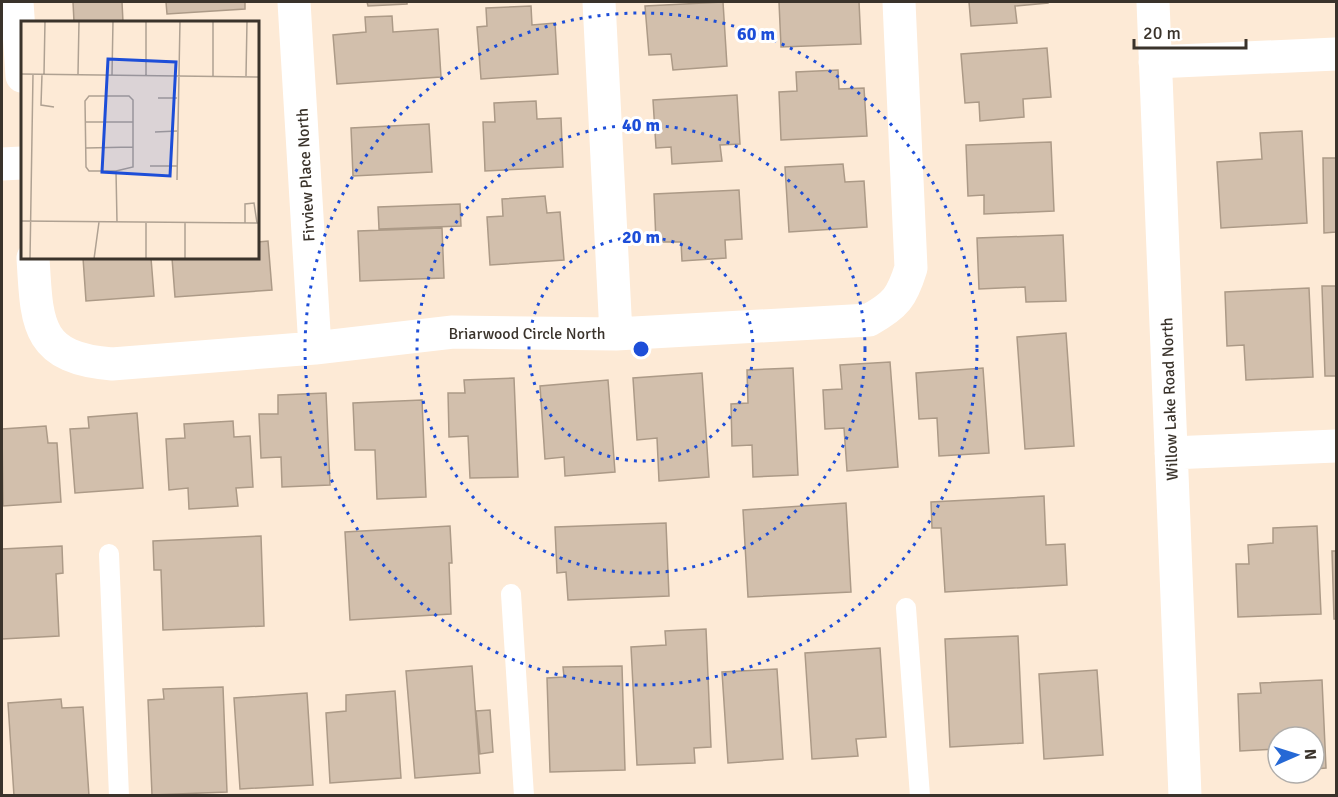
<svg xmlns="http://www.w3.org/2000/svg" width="1338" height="797" viewBox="0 0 1338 797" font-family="Signika,sans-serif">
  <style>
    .building { fill: #d2bfac; stroke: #ac9a87; stroke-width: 1.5 }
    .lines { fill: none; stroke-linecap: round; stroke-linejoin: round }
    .lane { stroke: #fff; stroke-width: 20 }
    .street { stroke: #fff; stroke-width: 33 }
    .ring { fill: none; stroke: #1d4ed8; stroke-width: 3; stroke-dasharray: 3 6 }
    .labels { text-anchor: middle; stroke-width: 6; stroke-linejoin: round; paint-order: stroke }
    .street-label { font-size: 16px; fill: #3a332b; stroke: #fff }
    .inset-road { fill: none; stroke: #afa192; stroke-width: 1.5 }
    .view { fill: #1d4ed8; fill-opacity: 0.15; stroke: #1d4ed8; stroke-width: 3 }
    .inset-edge { fill: none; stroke: #3a332b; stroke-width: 3 }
    .centre { fill: #1d4ed8; stroke: #fff; stroke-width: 3 }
    .ring-label { font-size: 18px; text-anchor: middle; font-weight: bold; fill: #1d4ed8; stroke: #fff; stroke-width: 6; stroke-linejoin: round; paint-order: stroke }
  </style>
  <rect width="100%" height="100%" fill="#fdead6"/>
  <!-- building -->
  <path class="building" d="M 73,2 L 122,2 L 123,22 L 74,22 Z
    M 166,2 L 245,2 L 245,9 L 167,14 Z
    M 367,2 L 407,2 L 407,4 L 368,6 Z
    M 723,2 L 727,66 L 673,70 L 671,54 L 649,55 L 645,6 Z
    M 779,2 L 859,2 L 861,44 L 781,47 Z
    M 969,2 L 1048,2 L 1048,3 L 1015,6 L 1017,23 L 971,26 Z
    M 531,6 L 532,25 L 555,23 L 558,74 L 481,79 L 477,27 L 487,26 L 486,8 Z
    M 392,16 L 393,32 L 438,29 L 441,77 L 337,84 L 333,35 L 366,32 L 365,17 Z
    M 1047,48 L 1051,97 L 1023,99 L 1024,117 L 980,121 L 979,102 L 965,103 L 961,54 Z
    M 838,70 L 839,89 L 864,88 L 867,136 L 781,140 L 779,92 L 797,91 L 796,72 Z
    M 737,95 L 740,144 L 720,145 L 722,161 L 672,164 L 671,147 L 656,148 L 653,100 Z
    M 536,101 L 537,119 L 561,118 L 563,167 L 485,171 L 483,122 L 495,122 L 494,103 Z
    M 429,124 L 432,172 L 353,176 L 351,128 Z
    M 1302,131 L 1307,223 L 1221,228 L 1217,162 L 1262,159 L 1260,133 Z
    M 1051,142 L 1054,211 L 984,214 L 984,195 L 968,196 L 966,145 Z
    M 1323,158 L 1336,158 L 1336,232 L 1324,233 Z
    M 843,164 L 845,182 L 864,181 L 867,227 L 789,232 L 785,167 Z
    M 739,190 L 742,239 L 725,240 L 726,258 L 682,261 L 681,242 L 656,242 L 654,194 Z
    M 545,196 L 547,213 L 560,212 L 564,260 L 490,265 L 487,217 L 503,216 L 502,199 Z
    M 460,204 L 461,226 L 379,229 L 378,207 Z
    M 442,228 L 444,278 L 360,281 L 358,231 Z
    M 1063,235 L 1066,301 L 1026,302 L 1025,287 L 979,289 L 977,238 Z
    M 268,241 L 272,290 L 175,297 L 172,258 L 258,258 L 258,242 Z
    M 83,258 L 151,258 L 154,296 L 86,301 Z
    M 1322,286 L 1336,286 L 1336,376 L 1325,376 Z
    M 1309,288 L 1313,377 L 1246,380 L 1244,345 L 1227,346 L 1225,292 Z
    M 1066,333 L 1074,446 L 1025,449 L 1017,337 Z
    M 890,362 L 898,467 L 847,471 L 844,428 L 825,429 L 823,390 L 842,389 L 840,365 Z
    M 793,368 L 798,475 L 753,477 L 752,445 L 732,446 L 731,404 L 748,403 L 747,370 Z
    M 983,368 L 989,453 L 939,456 L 937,418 L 919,419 L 916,373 Z
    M 702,373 L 709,477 L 659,481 L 657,438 L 637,440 L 633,378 Z
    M 514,378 L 518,477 L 470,478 L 468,436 L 449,437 L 448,393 L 465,393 L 464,380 Z
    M 608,380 L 615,472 L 565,476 L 564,457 L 545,459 L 540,386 Z
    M 326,393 L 330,485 L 282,487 L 281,457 L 261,458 L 259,414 L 278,414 L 278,395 Z
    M 422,400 L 426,497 L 377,499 L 375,450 L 355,450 L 353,403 Z
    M 137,413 L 143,488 L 75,493 L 70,429 L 89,428 L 88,417 Z
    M 233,421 L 234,437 L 250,436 L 253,487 L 236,488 L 238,506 L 189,509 L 188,488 L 169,490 L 166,439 L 185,438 L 184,424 Z
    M 46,426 L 48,443 L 57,443 L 61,502 L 3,506 L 2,429 Z
    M 1044,496 L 1046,545 L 1065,544 L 1067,585 L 945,592 L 941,528 L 932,528 L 931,502 Z
    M 846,503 L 851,592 L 748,597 L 743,510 Z
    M 666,523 L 669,596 L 568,600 L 566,572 L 557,573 L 555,527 Z
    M 450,526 L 452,563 L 449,563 L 451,614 L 350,620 L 345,532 Z
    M 1317,526 L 1321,614 L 1238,617 L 1236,564 L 1249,564 L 1248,545 L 1273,543 L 1273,528 Z
    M 261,536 L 264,626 L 163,630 L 161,570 L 154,570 L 153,541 Z
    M 62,546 L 63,573 L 56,574 L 59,636 L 2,639 L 2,549 Z
    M 1332,551 L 1336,551 L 1336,619 L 1334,619 Z
    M 706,629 L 711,747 L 694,748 L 695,763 L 637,765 L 631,647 L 666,645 L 665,631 Z
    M 1018,636 L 1023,743 L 950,747 L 945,639 Z
    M 880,648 L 886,737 L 856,739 L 858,756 L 812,759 L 805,653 Z
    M 472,666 L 480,773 L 415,778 L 406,671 Z
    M 622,666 L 625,770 L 550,772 L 547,678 L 564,677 L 563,667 Z
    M 777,669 L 783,759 L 728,763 L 722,672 Z
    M 1097,670 L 1103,755 L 1044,759 L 1039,674 Z
    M 1322,680 L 1326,768 L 1314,769 L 1314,737 L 1278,737 L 1278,749 L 1240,751 L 1238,694 L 1261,693 L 1260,683 Z
    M 223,687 L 227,792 L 152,795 L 148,700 L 164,699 L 163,689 Z
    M 395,691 L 401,778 L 330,783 L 326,713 L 346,711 L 346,695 Z
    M 307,693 L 313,785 L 240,789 L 234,698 Z
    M 61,699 L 62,708 L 83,707 L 89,796 L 14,796 L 8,703 Z
    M 490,710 L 493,752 L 480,754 L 476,711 Z"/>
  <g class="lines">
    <!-- lane -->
    <path class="lane" d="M 109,554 L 119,796
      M 511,594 L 524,796
      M 906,608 L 920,796"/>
    <!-- street -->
    <path class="street" d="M 17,2 L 22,76
      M 294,2 L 315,348
      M 599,2 L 616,334
      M 1153,2 L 1185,796
      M 1155,62 L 1336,54
      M 2,164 L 22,163
      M 33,258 C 37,323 35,358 112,364 L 315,348 L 453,332 L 616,334 L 869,320 C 896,305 902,297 911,268 L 899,2
      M 1171,453 L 1336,446"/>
  </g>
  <!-- distance rings -->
  <g class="ring">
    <circle cx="641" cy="349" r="112"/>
    <circle cx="641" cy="349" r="224"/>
    <circle cx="641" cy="349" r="336"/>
  </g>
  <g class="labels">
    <!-- street labels -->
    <g class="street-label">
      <text transform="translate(305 175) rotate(-93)" y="6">Firview Place North</text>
      <text x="527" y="339">Briarwood Circle North</text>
      <text transform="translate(1169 399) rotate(-92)" y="6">Willow Lake Road North</text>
    </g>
  </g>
  <!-- overview -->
  <g transform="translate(21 21)">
    <rect width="238" height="238" fill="#fdead6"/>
    <path class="inset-road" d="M 0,53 L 239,56M 21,53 L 20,84 L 33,86M 23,53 L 24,0M 57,53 L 58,0M 91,54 L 92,0M 125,54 L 125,0M 192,55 L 192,0M 225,55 L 226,0M 137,77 L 156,77M 64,101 L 112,101M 134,111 L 156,110M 65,127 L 112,126M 129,145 L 156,145M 95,150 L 112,146 L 112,79 L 108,75 L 68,75 L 64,80 L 65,146 L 68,150 L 95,150 L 96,201M 156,159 L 159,0M 0,200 L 239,202M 125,201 L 125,238M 224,202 L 224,183 L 233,182 L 236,202M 9,238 L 12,53M 73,238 L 78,201M 164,238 L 164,202"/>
    <path class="view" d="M 87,38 L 155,41 L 149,155 L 81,151 Z"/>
    <rect width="238" height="238" class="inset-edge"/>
  </g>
  <circle cx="641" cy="349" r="9" class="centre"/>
  <g class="ring-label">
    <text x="756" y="40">60 m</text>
    <text x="641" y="131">40 m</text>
    <text x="641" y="243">20 m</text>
  </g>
  <!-- border -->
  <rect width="1338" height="797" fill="none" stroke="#3a332b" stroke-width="6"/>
  <!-- north arrow -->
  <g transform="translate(1296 755) rotate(87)"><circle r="28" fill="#ffffff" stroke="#b0adaa" stroke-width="1.5"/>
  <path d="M0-4.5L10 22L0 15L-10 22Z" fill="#2568d5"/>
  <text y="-9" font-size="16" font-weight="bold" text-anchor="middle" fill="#3a332b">N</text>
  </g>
  <!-- scale -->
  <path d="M1134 39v9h112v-9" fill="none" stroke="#3a332b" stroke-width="3"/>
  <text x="1143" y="39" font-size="18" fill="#3a332b" stroke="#ffffff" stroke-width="4.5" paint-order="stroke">20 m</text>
</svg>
